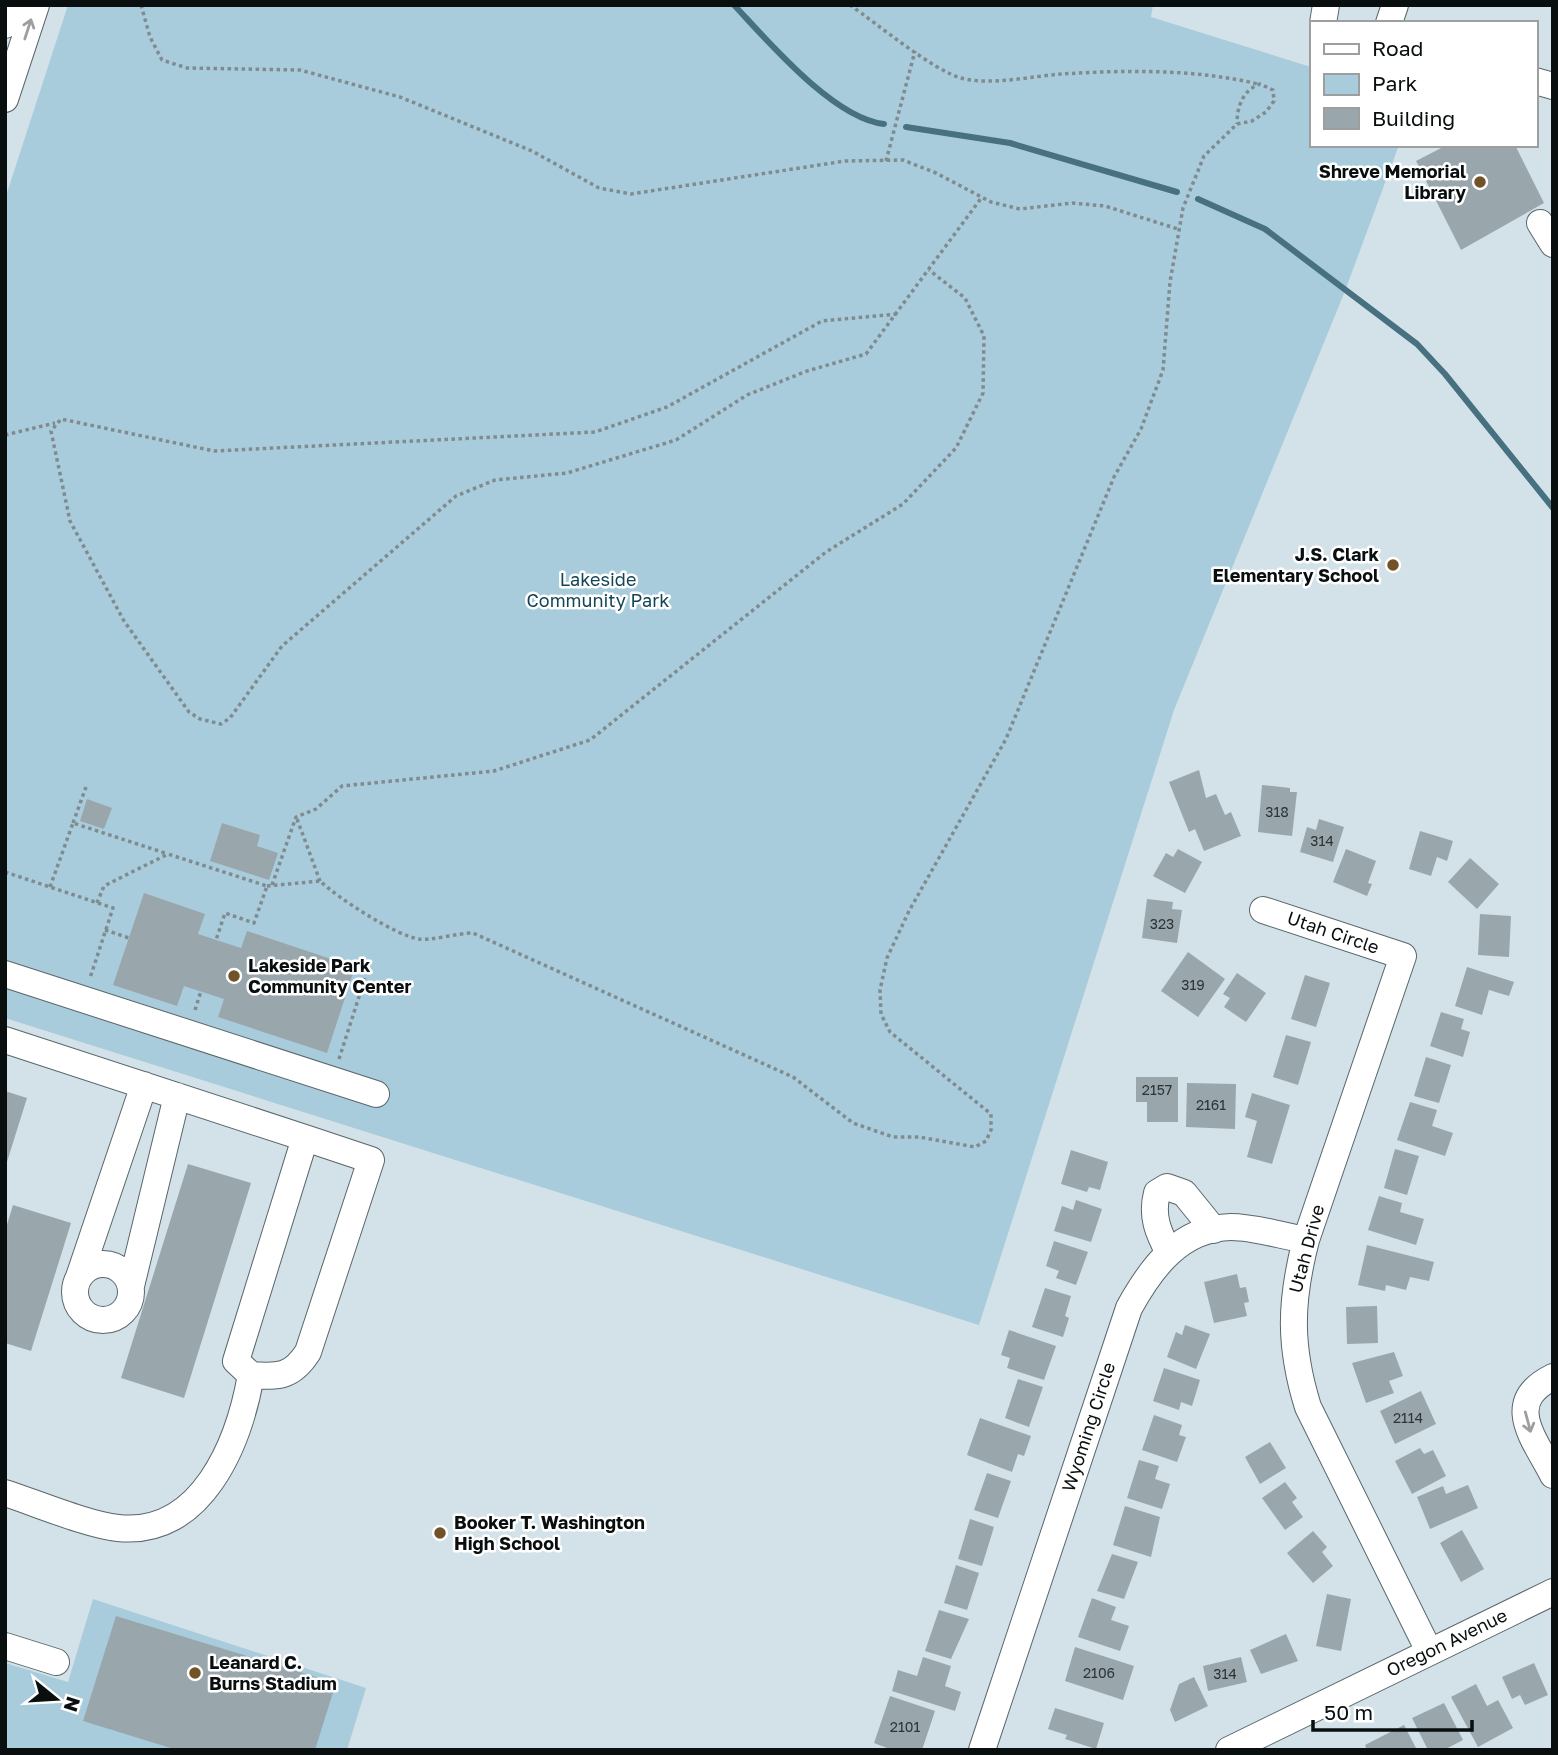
<svg xmlns="http://www.w3.org/2000/svg" width="1558" height="1755" viewBox="0 0 1558 1755" font-family="'Golos Text',sans-serif">
  <style>
    .green { fill: #a8ccdb }
    .lines { fill: none; stroke-linecap: round; stroke-linejoin: round }
    .stream { stroke: #477080; stroke-width: 6 }
    .building { fill: #99a7ad }
    .minor-casing { stroke: #59666b; stroke-width: 28 }
    .path { stroke: #808b8f; stroke-width: 3.5; stroke-dasharray: 3.5 3.5; stroke-linecap: butt }
    .minor { stroke: #fff; stroke-width: 26 }
    .oneway { stroke: #9d9f9f }
    .poi-dot { fill: #715327; stroke: #fff; stroke-width: 2.5 }
    .labels { text-anchor: middle; stroke-width: 5; stroke-linejoin: round; paint-order: stroke }
    .number-label { font-size: 14px; fill: #2d3436 }
    .poi-label { font-size: 18px; font-weight: bold; fill: #090e0f; stroke: #fff; text-anchor: start }
    .park-label { font-size: 18px; fill: #144556; stroke: #fff }
    .street-label { font-size: 18px; fill: #090e0f; stroke: #fff }
  </style>
  <rect width="100%" height="100%" fill="#d3e2e8"/>
  <!-- green -->
  <path class="green" d="M 68,5 L 1153,5 L 1151,17 L 1311,67 L 1311,145 L 1399,145 L 1345,291 L 1174,710 L 979,1325 L 5,1018 L 5,199 Z
    M 93,1599 L 366,1688 L 347,1750 L 5,1750 L 5,1663 L 68,1682 Z"/>
  <g class="lines">
    <!-- stream -->
    <path class="stream" d="M 734,5 C 768,41 833,118 884,124
      M 906,127 L 1010,143 L 1177,192
      M 1198,199 L 1265,229 L 1417,344 L 1445,374 L 1553,508"/>
  </g>
  <!-- building -->
  <path class="building" d="M 1447,145 L 1515,145 L 1544,203 L 1461,250 L 1416,161 Z
    M 1199,770 L 1206,798 L 1216,794 L 1225,815 L 1231,812 L 1241,836 L 1204,851 L 1195,829 L 1189,832 L 1169,782 Z
    M 1262,785 L 1290,788 L 1290,792 L 1297,792 L 1292,836 L 1258,832 Z
    M 87,799 L 112,808 L 104,829 L 80,821 Z
    M 1319,819 L 1344,827 L 1333,862 L 1300,852 L 1307,827 L 1316,830 Z
    M 222,823 L 260,835 L 257,846 L 278,853 L 269,880 L 210,861 Z
    M 1420,831 L 1453,841 L 1447,861 L 1437,857 L 1431,876 L 1409,869 Z
    M 1178,849 L 1202,862 L 1185,893 L 1153,876 L 1166,853 L 1173,857 Z
    M 1346,849 L 1376,861 L 1368,883 L 1372,884 L 1367,896 L 1333,882 Z
    M 1470,858 L 1499,884 L 1477,909 L 1448,882 Z
    M 144,893 L 205,914 L 198,934 L 241,948 L 247,931 L 355,967 L 327,1053 L 218,1017 L 224,999 L 184,986 L 177,1006 L 113,985 Z
    M 1147,899 L 1173,902 L 1172,909 L 1182,910 L 1177,943 L 1142,938 Z
    M 1480,914 L 1511,916 L 1509,957 L 1478,955 Z
    M 1188,952 L 1225,979 L 1198,1017 L 1161,991 Z
    M 1467,967 L 1514,982 L 1509,996 L 1489,990 L 1482,1015 L 1455,1006 Z
    M 1237,973 L 1266,993 L 1246,1022 L 1224,1007 L 1230,998 L 1223,994 Z
    M 1305,975 L 1330,983 L 1316,1027 L 1291,1019 Z
    M 1441,1012 L 1464,1019 L 1461,1029 L 1470,1032 L 1463,1057 L 1430,1046 Z
    M 1286,1035 L 1311,1042 L 1298,1085 L 1273,1077 Z
    M 1426,1057 L 1451,1065 L 1439,1103 L 1414,1096 Z
    M 1136,1077 L 1178,1077 L 1178,1122 L 1147,1122 L 1147,1102 L 1136,1102 Z
    M 1187,1083 L 1236,1084 L 1235,1129 L 1186,1127 Z
    M 5,1091 L 27,1098 L 6,1165 L 5,1165 Z
    M 1252,1093 L 1290,1105 L 1272,1164 L 1247,1157 L 1257,1121 L 1245,1117 Z
    M 1410,1102 L 1437,1110 L 1432,1126 L 1453,1133 L 1445,1156 L 1397,1140 Z
    M 1395,1149 L 1419,1156 L 1407,1195 L 1384,1188 Z
    M 1071,1150 L 1108,1162 L 1100,1190 L 1089,1187 L 1087,1192 L 1061,1184 Z
    M 188,1164 L 251,1183 L 184,1398 L 121,1378 Z
    M 1379,1196 L 1402,1203 L 1400,1212 L 1424,1219 L 1416,1245 L 1368,1230 Z
    M 1076,1200 L 1102,1209 L 1091,1242 L 1054,1231 L 1062,1206 L 1073,1210 Z
    M 13,1205 L 71,1223 L 31,1351 L 5,1343 L 5,1231 Z
    M 1054,1241 L 1088,1252 L 1076,1285 L 1056,1278 L 1059,1271 L 1046,1266 Z
    M 1367,1245 L 1434,1262 L 1429,1281 L 1410,1277 L 1406,1290 L 1386,1285 L 1385,1291 L 1358,1285 Z
    M 1237,1274 L 1240,1288 L 1246,1287 L 1249,1302 L 1244,1303 L 1247,1316 L 1214,1323 L 1204,1282 Z
    M 1045,1288 L 1071,1296 L 1065,1316 L 1069,1318 L 1063,1337 L 1032,1327 Z
    M 1377,1306 L 1378,1343 L 1347,1344 L 1346,1307 Z
    M 1185,1325 L 1210,1334 L 1196,1369 L 1167,1357 L 1176,1332 L 1182,1335 Z
    M 1009,1330 L 1056,1346 L 1044,1380 L 1007,1368 L 1010,1358 L 1001,1355 Z
    M 1394,1352 L 1403,1376 L 1389,1381 L 1394,1393 L 1366,1403 L 1352,1363 Z
    M 1164,1368 L 1200,1380 L 1192,1406 L 1181,1402 L 1179,1410 L 1153,1401 Z
    M 1018,1379 L 1043,1387 L 1029,1427 L 1005,1418 Z
    M 1421,1391 L 1436,1424 L 1395,1444 L 1380,1411 Z
    M 1154,1415 L 1182,1425 L 1179,1435 L 1186,1437 L 1177,1462 L 1142,1450 Z
    M 980,1418 L 1031,1436 L 1024,1456 L 1018,1454 L 1012,1472 L 967,1455 Z
    M 1270,1442 L 1286,1468 L 1260,1484 L 1245,1457 Z
    M 1420,1448 L 1424,1454 L 1433,1450 L 1446,1476 L 1412,1494 L 1395,1461 Z
    M 1139,1460 L 1159,1466 L 1155,1479 L 1170,1484 L 1162,1509 L 1127,1498 Z
    M 987,1473 L 1011,1481 L 998,1518 L 974,1510 Z
    M 1285,1482 L 1297,1498 L 1292,1502 L 1303,1517 L 1285,1530 L 1262,1498 Z
    M 1468,1485 L 1478,1508 L 1430,1529 L 1417,1497 L 1443,1486 L 1446,1494 Z
    M 1125,1506 L 1160,1517 L 1151,1557 L 1113,1545 Z
    M 970,1519 L 994,1527 L 982,1566 L 958,1559 Z
    M 1462,1530 L 1484,1569 L 1461,1582 L 1440,1543 Z
    M 1313,1531 L 1327,1547 L 1322,1552 L 1333,1566 L 1313,1583 L 1287,1553 Z
    M 1112,1554 L 1138,1562 L 1124,1599 L 1097,1591 Z
    M 956,1565 L 979,1573 L 967,1610 L 944,1603 Z
    M 1327,1594 L 1351,1599 L 1341,1651 L 1316,1646 Z
    M 1092,1598 L 1116,1607 L 1111,1620 L 1129,1626 L 1120,1651 L 1078,1637 Z
    M 939,1610 L 969,1619 L 951,1659 L 925,1651 Z
    M 116,1616 L 336,1683 L 315,1750 L 177,1750 L 83,1721 Z
    M 1286,1634 L 1298,1661 L 1261,1674 L 1250,1650 Z
    M 1075,1647 L 1134,1666 L 1123,1700 L 1065,1681 Z
    M 923,1657 L 951,1666 L 945,1686 L 961,1692 L 955,1711 L 892,1691 L 898,1670 L 917,1676 Z
    M 1241,1657 L 1247,1682 L 1208,1691 L 1203,1666 Z
    M 1534,1663 L 1548,1695 L 1525,1705 L 1520,1695 L 1512,1699 L 1502,1677 Z
    M 1194,1677 L 1208,1706 L 1175,1722 L 1170,1710 L 1179,1684 Z
    M 1476,1684 L 1487,1706 L 1498,1700 L 1513,1728 L 1478,1747 L 1451,1697 Z
    M 890,1696 L 935,1711 L 922,1750 L 892,1750 L 874,1743 Z
    M 1444,1703 L 1463,1740 L 1444,1750 L 1428,1750 L 1412,1718 Z
    M 1055,1708 L 1104,1723 L 1096,1749 L 1065,1739 L 1067,1735 L 1048,1729 Z
    M 1404,1725 L 1417,1750 L 1367,1750 L 1365,1745 Z"/>
  <g class="lines">
    <defs>
      <path id="minor" d="M 1323,23 L 1326,5
        M 1389,23 L 1395,5
        M 5,25 L 12,5
        M 1535,81 L 1553,86
        M 5,99 L 36,5
        M 1540,223 L 1553,244
        M 1263,910 L 1403,956 L 1306,1240 C 1290,1302 1289,1346 1308,1407 L 1429,1651
        M 5,974 L 376,1094
        M 5,1040 L 305,1138 L 236,1361 L 251,1375 C 239,1443 202,1537 118,1528 C 88,1525 36,1503 5,1493
        M 1169,1253 C 1158,1232 1151,1216 1157,1193 L 1167,1187 L 1184,1193 L 1214,1230
        M75 1292a28 28 0 1 1 56 0a28 28 0 1 1-56 0Z
        M 79,1277 L 144,1085
        M 131,1286 L 177,1096
        M 251,1375 C 279,1377 292,1377 308,1352 L 371,1160 L 305,1138
        M 1553,1377 C 1502,1402 1534,1438 1553,1475
        M 5,1646 L 56,1662
        M 982,1750 L 1129,1308 C 1151,1268 1180,1228 1231,1227 C 1255,1227 1282,1236 1306,1240
        M 1229,1750 L 1553,1592"/>
    </defs>
    <!-- minor casing -->
    <use href="#minor" class="minor-casing"/>
    <!-- path -->
    <path class="path" d="M 141,5 L 150,37 L 162,60 L 187,68 L 300,70 L 400,97 L 532,151 L 599,188 L 631,194 L 845,161 L 903,160 L 936,173 L 991,202 L 1020,209 L 1072,203 L 1105,206 L 1178,229
      M 850,5 C 876,23 934,71 961,78 C 992,86 1031,76 1062,74 C 1126,70 1196,69 1258,84
      M 886,161 L 915,51
      M 897,314 L 822,321 L 667,407 L 595,432 L 214,451 L 61,419 L 51,431 L 70,521 L 124,621 L 189,712 L 200,719 L 221,724 L 230,718 L 282,646 L 456,496 L 495,480 L 567,473 L 676,440 L 747,395 L 807,371 L 866,354 L 982,197
      M 5,435 L 55,423
      M 297,819 L 320,881
      M 73,823 L 86,787
      M 5,872 L 113,908 L 90,978
      M 272,885 L 296,817 L 316,809 L 342,786 L 494,771 L 590,740 L 826,552 L 903,504 L 956,448 L 983,393 L 984,336 L 965,298 L 929,270
      M 267,886 L 320,881 C 338,898 396,936 419,939 C 430,941 458,933 473,933 L 793,1077 L 853,1123 L 893,1137 L 919,1137 L 975,1147 L 986,1141 L 991,1130 L 991,1114 L 890,1032 L 881,1014 L 880,990 L 887,958 L 909,911 L 1006,739 L 1114,477 L 1141,429 L 1163,370 L 1170,282 L 1183,208 L 1204,156 L 1237,124 L 1252,121 L 1266,112 L 1274,101 L 1273,90 L 1260,84 C 1243,90 1237,106 1237,124
      M 50,887 L 73,823 L 168,854
      M 97,903 L 104,886 L 168,854 L 267,886 L 254,923 L 225,913 L 216,940
      M 105,930 L 129,938
      M 195,1010 L 201,991
      M 339,1059 L 365,978"/>
    <!-- minor -->
    <use href="#minor" class="minor"/>
  </g>
  <!-- one-way arrows -->
  <defs><path id="oneway-shaft" d="M-6 0H5M1.5-3L5.5 0L1.5 3" fill="none" stroke-width="1.6" stroke-linecap="round" stroke-linejoin="round" transform="scale(1.75)"/></defs>
  <g class="oneway">
    <use href="#oneway-shaft" transform="translate(28 29) rotate(-72)"/>
    <use href="#oneway-shaft" transform="translate(1528 1422) rotate(75)"/>
  </g>
  <!-- markers -->
  <g class="poi-dot">
    <circle cx="1480" cy="182" r="7"/>
    <circle cx="1393" cy="565" r="7"/>
    <circle cx="234" cy="976" r="7"/>
    <circle cx="440" cy="1533" r="7"/>
    <circle cx="195" cy="1673" r="7"/>
  </g>
  <g class="labels">
    <!-- number labels -->
    <g class="number-label">
      <text x="1277" y="817">318</text>
      <text x="1322" y="846">314</text>
      <text x="1162" y="929">323</text>
      <text x="1193" y="990">319</text>
      <text x="1157" y="1095">2157</text>
      <text x="1211" y="1110">2161</text>
      <text x="1408" y="1423">2114</text>
      <text x="1099" y="1678">2106</text>
      <text x="1225" y="1679">314</text>
      <text x="905" y="1732">2101</text>
    </g>
    <!-- poi labels -->
    <g class="poi-label">
      <text x="1466" y="178" text-anchor="end">Shreve Memorial<tspan x="1466" dy="21">Library</tspan></text>
      <text x="1379" y="561" text-anchor="end">J.S. Clark<tspan x="1379" dy="21">Elementary School</tspan></text>
      <text x="248" y="972">Lakeside Park<tspan x="248" dy="21">Community Center</tspan></text>
      <text x="454" y="1529">Booker T. Washington<tspan x="454" dy="21">High School</tspan></text>
      <text x="209" y="1669">Leanard C.<tspan x="209" dy="21">Burns Stadium</tspan></text>
    </g>
    <!-- park labels -->
    <g class="park-label">
      <text x="598" y="586">Lakeside<tspan x="598" dy="21">Community Park</tspan></text>
    </g>
    <!-- street labels -->
    <g class="street-label">
      <text transform="translate(1333 933) rotate(19)" y="6">Utah Circle</text>
      <text transform="translate(1307 1249) rotate(-75)" y="6">Utah Drive</text>
      <text transform="translate(1089 1427) rotate(-72)" y="6">Wyoming Circle</text>
      <text transform="translate(1447 1643) rotate(-26)" y="6">Oregon Avenue</text>
    </g>
  </g>
  <!-- border -->
  <rect width="1558" height="1755" fill="none" stroke="#090e0f" stroke-width="14"/>
  <!-- legend -->
  <rect x="1310" y="21" width="228" height="126" fill="#ffffff" stroke="#9d9f9f" stroke-width="2"/>
  <rect x="1324" y="44" width="35" height="10" fill="#ffffff" stroke="#9d9f9f" stroke-width="2"/>
  <text x="1372" y="56" font-size="21" fill="#090e0f">Road</text>
  <rect x="1324" y="74" width="35" height="21" fill="#a8ccdb" stroke="#9d9f9f" stroke-width="2"/>
  <text x="1372" y="91" font-size="21" fill="#090e0f">Park</text>
  <rect x="1324" y="108" width="35" height="21" fill="#99a7ad" stroke="#9d9f9f" stroke-width="2"/>
  <text x="1372" y="126" font-size="21" fill="#090e0f">Building</text>
  <!-- north arrow -->
  <g transform="translate(56 1699) rotate(108)" stroke="#ffffff" stroke-width="5" paint-order="stroke">
  <path d="M0-5L12 26L0 18L-12 26Z" fill="#090e0f"/>
  <text y="-10" font-size="19" font-weight="bold" text-anchor="middle" fill="#090e0f">N</text>
  </g>
  <!-- scale -->
  <path d="M1313 1720v10h159v-10" fill="none" stroke="#090e0f" stroke-width="3.5"/>
  <text x="1324" y="1720" font-size="21" fill="#090e0f" stroke="#ffffff" stroke-width="5" paint-order="stroke">50 m</text>
</svg>
